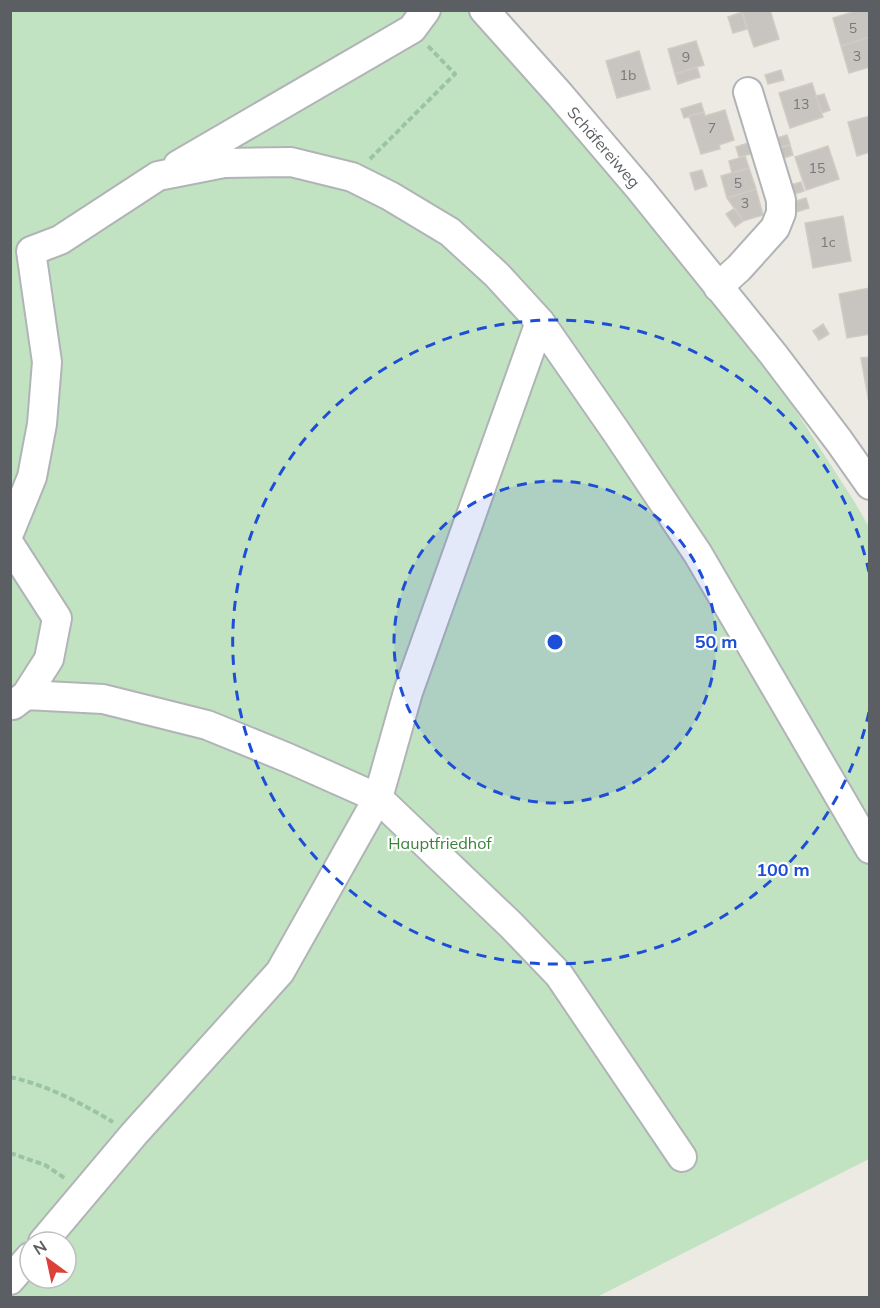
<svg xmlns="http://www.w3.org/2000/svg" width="880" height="1308" viewBox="0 0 880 1308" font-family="Mulish,sans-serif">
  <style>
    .green { fill: #c2e3c1; fill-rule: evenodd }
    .building { fill: #c8c5c0; stroke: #d1ccc2; stroke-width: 1.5 }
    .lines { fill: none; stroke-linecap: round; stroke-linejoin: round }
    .minor-casing { stroke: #b1b4b7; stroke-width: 32 }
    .path { stroke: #9bc4a5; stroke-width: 4; stroke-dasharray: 6 3; stroke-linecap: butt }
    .minor { stroke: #fff; stroke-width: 28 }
    .ring { fill: none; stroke: #1d4ed8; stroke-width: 3; stroke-dasharray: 10 8 }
    .labels { text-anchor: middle; stroke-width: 4.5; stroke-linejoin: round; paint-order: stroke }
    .number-label { font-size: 14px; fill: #76787a }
    .street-label { font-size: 16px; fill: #5b5f63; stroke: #fff }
    .park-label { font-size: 16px; fill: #3b823c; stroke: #fff }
    .centre { fill: #1d4ed8; stroke: #fff; stroke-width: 3 }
    .ring-label { font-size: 18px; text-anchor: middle; font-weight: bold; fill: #1d4ed8; stroke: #fff; stroke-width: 4.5; stroke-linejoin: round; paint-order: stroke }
  </style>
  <rect width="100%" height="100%" fill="#edeae3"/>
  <!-- green -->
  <path class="green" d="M 10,11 L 468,11 L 627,188 L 758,352 L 854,501 L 869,527 L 869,1159 L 597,1297 L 11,1297 ZM 30,1242 L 66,1242 L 66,1278 L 30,1278 Z"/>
  <!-- building -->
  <path class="building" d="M 746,10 L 770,10 L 779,39 L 754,47 L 742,12 Z
    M 859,10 L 870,10 L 870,37 L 841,46 L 833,18 Z
    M 742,12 L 747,29 L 733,33 L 728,17 Z
    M 870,37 L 870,67 L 849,73 L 841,46 Z
    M 696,41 L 704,65 L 675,74 L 668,49 Z
    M 639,51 L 650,89 L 617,98 L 606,61 Z
    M 697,67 L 700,77 L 678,84 L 675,74 Z
    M 781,70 L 784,80 L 768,84 L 765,75 Z
    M 812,83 L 823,117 L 790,128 L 779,93 Z
    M 824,94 L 830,110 L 822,113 L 816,96 Z
    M 701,103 L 704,112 L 684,118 L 681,109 Z
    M 725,110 L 734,140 L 719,145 L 720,149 L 701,154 L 689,116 L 704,112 L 705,116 Z
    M 870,116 L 870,152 L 857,156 L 848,122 Z
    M 787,135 L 790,144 L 774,149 L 771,140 Z
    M 751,142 L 754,153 L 739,157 L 736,147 Z
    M 790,145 L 793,155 L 777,160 L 774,150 Z
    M 828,146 L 839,179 L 806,190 L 795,157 Z
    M 745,156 L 749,168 L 732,173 L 729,161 Z
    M 749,168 L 756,189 L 727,198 L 721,176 Z
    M 702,170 L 707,186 L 695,190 L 690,173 Z
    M 801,182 L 804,191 L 788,196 L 785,187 Z
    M 756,189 L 763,215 L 743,221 L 727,198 Z
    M 806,198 L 809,208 L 793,213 L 790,203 Z
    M 735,208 L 743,221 L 735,227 L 726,214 Z
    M 843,216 L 851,261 L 813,268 L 805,223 Z
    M 870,288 L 870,334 L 847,338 L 839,294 Z
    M 823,324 L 829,334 L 819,340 L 813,331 Z
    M 870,357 L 870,403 L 869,403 L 861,358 Z"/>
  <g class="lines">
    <defs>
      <path id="minor" d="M 484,10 L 560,95 L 640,189 L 773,354 L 839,441 L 870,485
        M 178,165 L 412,29 L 426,10
        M 718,287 L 739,268 L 775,228 L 781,213 L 781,200 L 748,92
        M 10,531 L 32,477 L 42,424 L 47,362 L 31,251 L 60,240 L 158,176 L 224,163 L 291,162 L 352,177 L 390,196 L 450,232 L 497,275 L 540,322 L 617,433 L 698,554 L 870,849
        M 10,545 L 57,618 L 49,659 L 26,695 L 13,705
        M 26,695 L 103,699 L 207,725 L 288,758 L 378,798 L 511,925 L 559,975 L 682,1157
        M 43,1242 L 134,1134 L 280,972 L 378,798 L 408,692 L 540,322
        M 10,1280 L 30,1257"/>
    </defs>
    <!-- minor casing -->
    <use href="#minor" class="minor-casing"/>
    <!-- path -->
    <path class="path" d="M 370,159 L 455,74 L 427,45
      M 10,1077 C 47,1085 81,1103 113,1122
      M 10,1153 L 45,1165 L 66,1179"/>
    <!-- minor -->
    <use href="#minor" class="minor"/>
  </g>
  <!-- distance rings -->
  <circle cx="555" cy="642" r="161" fill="#1d4ed8" fill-opacity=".12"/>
  <g class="ring">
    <circle cx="555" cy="642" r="161"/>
    <path d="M869 712A322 322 0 1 1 869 572"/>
  </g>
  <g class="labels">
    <!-- number labels -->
    <g class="number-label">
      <text x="853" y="33">5</text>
      <text x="857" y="61">3</text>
      <text x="686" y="62">9</text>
      <text x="628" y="80">1b</text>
      <text x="801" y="109">13</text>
      <text x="712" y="133">7</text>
      <text x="817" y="173">15</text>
      <text x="738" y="188">5</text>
      <text x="745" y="208">3</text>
      <text x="828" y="247">1c</text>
    </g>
    <!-- street labels -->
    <g class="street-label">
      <text transform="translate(604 147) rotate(49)" y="6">Schäfereiweg</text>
    </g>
    <!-- park labels -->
    <g class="park-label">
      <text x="440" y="849">Hauptfriedhof</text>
    </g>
  </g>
  <circle cx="555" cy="642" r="9" class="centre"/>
  <g class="ring-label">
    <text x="716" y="648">50 m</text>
    <text x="783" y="876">100 m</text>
  </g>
  <!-- border -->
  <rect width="880" height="1308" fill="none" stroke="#5b5f63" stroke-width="24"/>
  <!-- north arrow -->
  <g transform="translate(48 1260) rotate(327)"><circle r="28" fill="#ffffff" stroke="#bdbfc1" stroke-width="1.5"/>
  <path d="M0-4.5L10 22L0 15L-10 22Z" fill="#dc4139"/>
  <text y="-9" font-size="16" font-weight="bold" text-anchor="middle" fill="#5b5f63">N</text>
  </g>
</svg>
